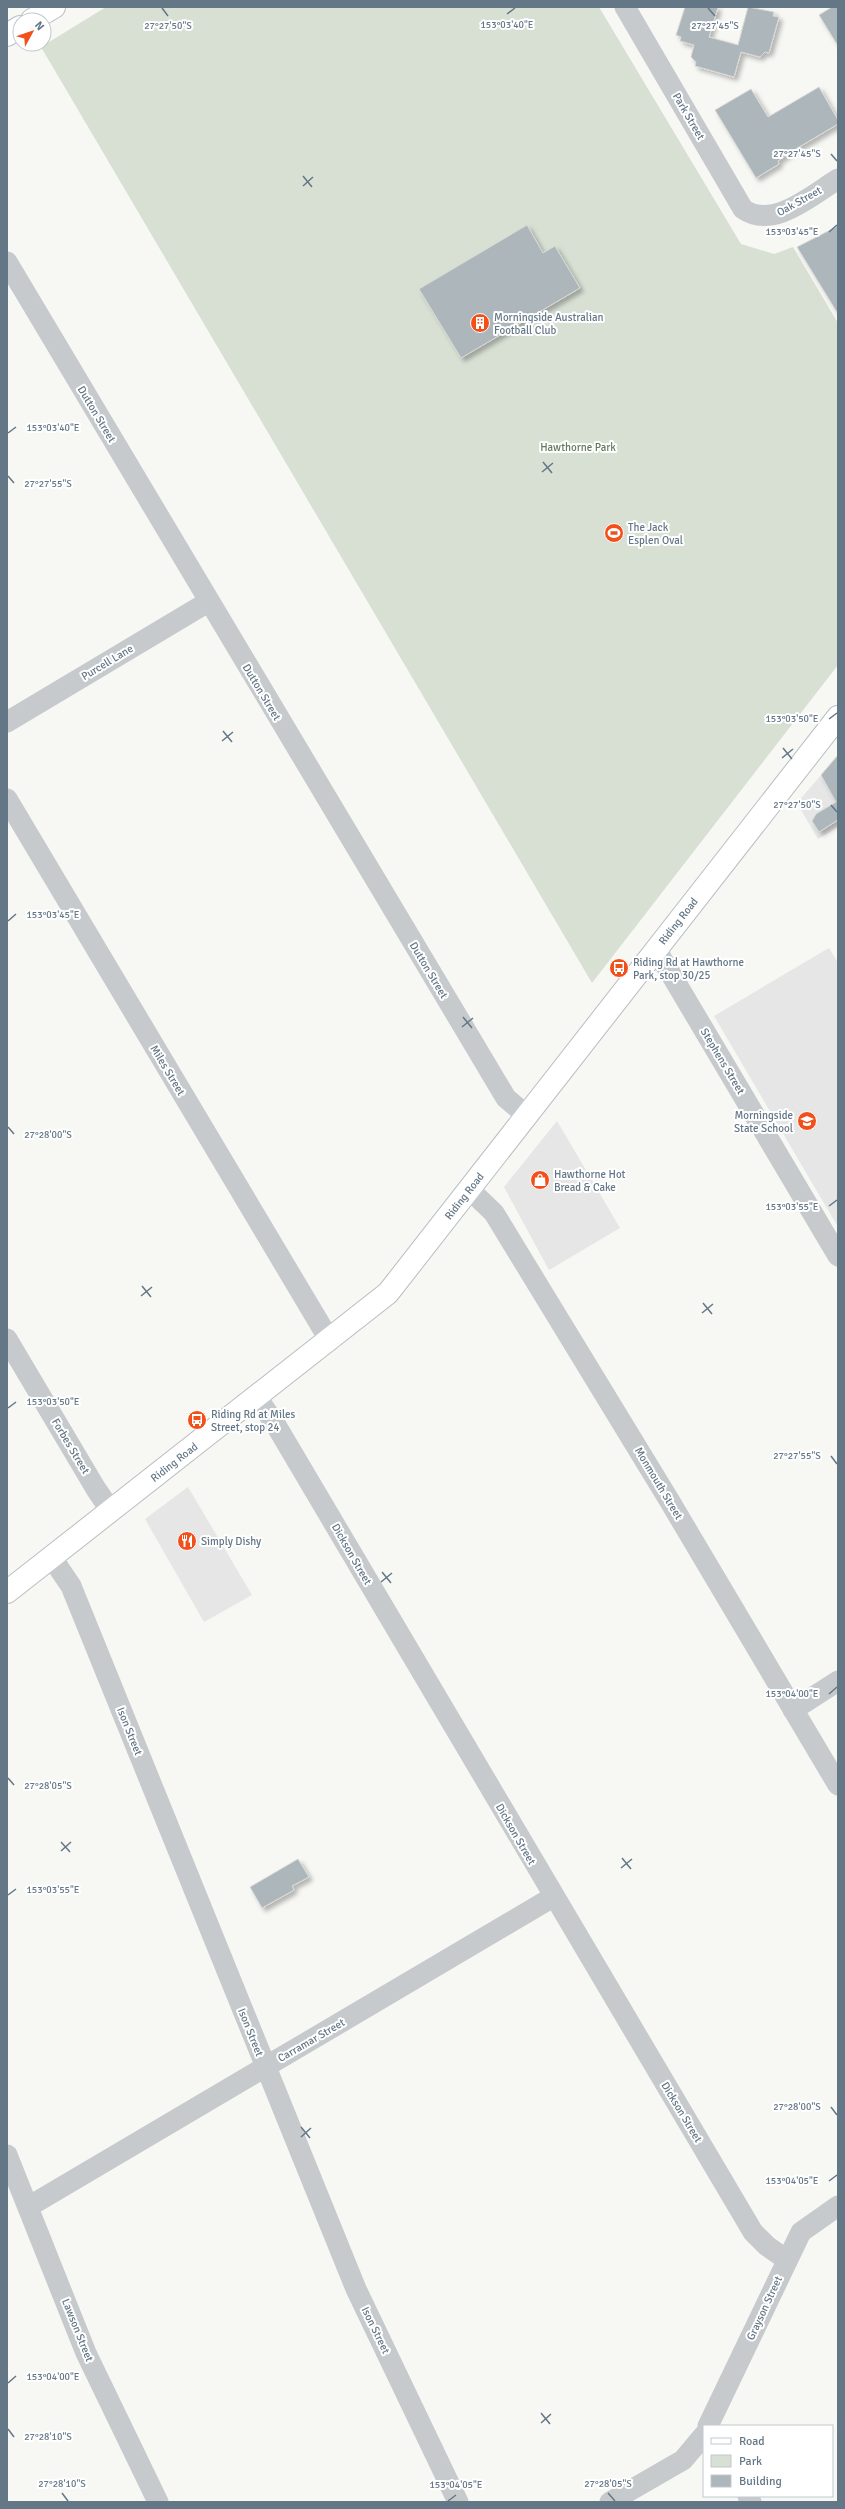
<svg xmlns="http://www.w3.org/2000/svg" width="845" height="2509" viewBox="0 0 845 2509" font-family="Signika,sans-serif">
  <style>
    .built { fill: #e5e6e5 }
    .green { fill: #d8e0d4 }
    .building { fill: #adb6bb; stroke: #d9d9d6; filter: url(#shadow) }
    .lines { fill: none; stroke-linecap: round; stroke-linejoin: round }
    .secondary-casing { stroke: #b8bec2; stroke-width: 24 }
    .street { stroke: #c6cacd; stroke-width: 21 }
    .secondary { stroke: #fff; stroke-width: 22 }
    .ticks { fill: none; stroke: #647787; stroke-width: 1.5 }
    .labels { text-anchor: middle; stroke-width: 4; stroke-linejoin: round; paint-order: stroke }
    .street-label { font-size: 11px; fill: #647787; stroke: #fff }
    .poi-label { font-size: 11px; fill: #647787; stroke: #fff; text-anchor: start }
    .park-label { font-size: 11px; fill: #64795f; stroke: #fff }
    .ticks-label { font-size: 10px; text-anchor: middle; fill: #647787; stroke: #fff; stroke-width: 4; stroke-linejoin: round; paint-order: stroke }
  </style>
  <defs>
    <filter id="shadow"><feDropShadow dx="3.5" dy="3.5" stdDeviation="2" flood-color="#0004"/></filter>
  </defs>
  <rect width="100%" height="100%" fill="#f7f7f4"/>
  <!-- built -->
  <path class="built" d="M 835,759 L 838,759 L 838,827 L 818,839 L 797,803 Z
    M 829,948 L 838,963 L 838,1227 L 714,1016 Z
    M 557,1121 L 620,1228 L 549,1270 L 504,1187 Z
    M 188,1487 L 252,1595 L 204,1622 L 145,1519 Z"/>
  <!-- green -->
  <path class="green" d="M 106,7 L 599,7 L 741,244 L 774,254 L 793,247 L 838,323 L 838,665 L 592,983 L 41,47 Z"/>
  <!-- building -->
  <path class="building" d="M 685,7 L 718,7 L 709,37 L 738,45 L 748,7 L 774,12 L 773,16 L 779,17 L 769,53 L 765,52 L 760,57 L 741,52 L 734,77 L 695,66 L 696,62 L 691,57 L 694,45 L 680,41 L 681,37 L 676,35 Z
    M 832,7 L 838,7 L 838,46 L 819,15 Z
    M 819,87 L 838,120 L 838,124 L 789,153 L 778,161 L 779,164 L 756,178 L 715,110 L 751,89 L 768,117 Z
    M 527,225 L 543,253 L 555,246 L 580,288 L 461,358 L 419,289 Z
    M 838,226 L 838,314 L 797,247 Z
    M 838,755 L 838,820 L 819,832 L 812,821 L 816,814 L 836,802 L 821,775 Z
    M 298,1859 L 309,1877 L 292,1886 L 294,1890 L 262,1908 L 250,1887 Z"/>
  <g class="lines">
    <defs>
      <path id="secondary" d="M 32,20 L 54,7
        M 7,35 L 20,27
        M 7,1592 L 388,1293 L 838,717"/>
    </defs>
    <!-- secondary casing -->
    <use href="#secondary" class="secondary-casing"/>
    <!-- street -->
    <path class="street" d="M 625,7 L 743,209 C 773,230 812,195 838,179
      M 7,262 L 506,1098 L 526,1115
      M 7,722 L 208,602
      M 7,799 L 330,1341
      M 656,949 L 838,1256
      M 469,1189 L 494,1213 L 669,1500 L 838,1785
      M 7,1339 L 96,1489 L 111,1511
      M 257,1397 L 277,1427 L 753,2232 L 767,2246 L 787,2260
      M 52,1558 L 71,1586 L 356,2289 L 458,2502
      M 793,1710 L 838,1681
      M 7,2155 L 86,2353 L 158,2502
      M 28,2207 L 553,1897
      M 708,2426 L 801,2232 L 838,2206
      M 748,2496 L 751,2502
      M 610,2502 L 683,2460 L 704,2435"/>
    <!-- secondary -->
    <use href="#secondary" class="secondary"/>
  </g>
  <!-- ticks -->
  <path class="ticks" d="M 162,8 L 168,16M 708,8 L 715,16M 507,14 L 515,8M 831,154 L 837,161M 303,176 L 312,187M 303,186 L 313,177M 829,232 L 837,225M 8,433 L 16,427M 543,462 L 552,473M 542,472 L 553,463M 8,476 L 14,483M 829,719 L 837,713M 223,731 L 232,742M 222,741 L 233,732M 783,748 L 792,759M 782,758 L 793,749M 831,805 L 837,812M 8,921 L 16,914M 463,1017 L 472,1028M 462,1027 L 473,1018M 8,1127 L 14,1134M 829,1206 L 837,1200M 142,1286 L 151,1297M 141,1296 L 152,1287M 703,1303 L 712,1314M 702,1313 L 713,1304M 8,1408 L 16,1402M 831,1456 L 837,1464M 382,1572 L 391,1583M 381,1582 L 392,1573M 829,1694 L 837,1687M 8,1778 L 14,1785M 61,1842 L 70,1852M 61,1851 L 71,1842M 622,1858 L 631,1869M 621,1868 L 632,1859M 8,1895 L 16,1889M 831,2107 L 837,2115M 301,2127 L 310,2138M 301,2137 L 311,2128M 829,2181 L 837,2175M 8,2383 L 16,2376M 541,2413 L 550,2424M 541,2423 L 551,2414M 8,2429 L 14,2437M 62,2493 L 68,2501M 608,2493 L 615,2501M 448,2501 L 456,2495"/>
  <!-- icons -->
  <defs>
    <symbol id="building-disc" viewBox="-11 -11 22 22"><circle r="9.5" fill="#f1501a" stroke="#fff"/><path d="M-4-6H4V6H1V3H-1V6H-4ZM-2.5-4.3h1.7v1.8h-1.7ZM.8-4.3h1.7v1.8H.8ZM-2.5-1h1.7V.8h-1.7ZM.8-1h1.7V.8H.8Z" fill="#fff"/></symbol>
    <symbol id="stadium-disc" viewBox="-11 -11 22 22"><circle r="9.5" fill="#f1501a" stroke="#fff"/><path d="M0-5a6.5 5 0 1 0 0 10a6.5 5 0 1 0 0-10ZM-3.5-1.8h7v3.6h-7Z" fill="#fff"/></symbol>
    <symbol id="bus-disc" viewBox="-11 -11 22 22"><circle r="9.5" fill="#f1501a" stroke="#fff"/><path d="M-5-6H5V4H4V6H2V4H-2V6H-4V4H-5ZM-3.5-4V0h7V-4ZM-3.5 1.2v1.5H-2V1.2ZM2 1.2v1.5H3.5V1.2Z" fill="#fff"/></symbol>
    <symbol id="school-disc" viewBox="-11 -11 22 22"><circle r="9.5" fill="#f1501a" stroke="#fff"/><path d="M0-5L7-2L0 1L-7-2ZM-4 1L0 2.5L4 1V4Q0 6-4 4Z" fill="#fff"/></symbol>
    <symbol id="shop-disc" viewBox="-11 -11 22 22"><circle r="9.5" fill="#f1501a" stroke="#fff"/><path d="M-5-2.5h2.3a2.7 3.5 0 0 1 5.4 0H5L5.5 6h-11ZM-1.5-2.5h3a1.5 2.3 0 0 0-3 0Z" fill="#fff"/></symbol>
    <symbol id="restaurant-disc" viewBox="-11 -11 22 22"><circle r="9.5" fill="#f1501a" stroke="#fff"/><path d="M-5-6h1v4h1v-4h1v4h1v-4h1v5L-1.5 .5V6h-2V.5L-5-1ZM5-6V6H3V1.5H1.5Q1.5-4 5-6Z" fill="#fff"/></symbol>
  </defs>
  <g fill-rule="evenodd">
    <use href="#building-disc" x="469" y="312" width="22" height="22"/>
    <use href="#stadium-disc" x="603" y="522" width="22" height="22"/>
    <use href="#bus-disc" x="608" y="957" width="22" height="22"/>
    <use href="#school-disc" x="796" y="1110" width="22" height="22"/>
    <use href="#shop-disc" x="529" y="1169" width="22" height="22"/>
    <use href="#bus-disc" x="186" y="1409" width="22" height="22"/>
    <use href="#restaurant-disc" x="176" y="1530" width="22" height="22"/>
  </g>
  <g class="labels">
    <!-- street labels -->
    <g class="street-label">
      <text transform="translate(689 116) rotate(60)" y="4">Park Street</text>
      <text transform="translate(799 201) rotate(-29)" y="4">Oak Street</text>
      <text transform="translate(97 414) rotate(59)" y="4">Dutton Street</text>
      <text transform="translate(107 662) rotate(-31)" y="4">Purcell Lane</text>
      <text transform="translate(262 692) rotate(59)" y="4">Dutton Street</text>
      <text transform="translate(678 921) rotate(-52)" y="4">Riding Road</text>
      <text transform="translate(429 970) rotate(59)" y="4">Dutton Street</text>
      <text transform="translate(723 1061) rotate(59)" y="4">Stephens Street</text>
      <text transform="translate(168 1070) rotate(59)" y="4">Miles Street</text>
      <text transform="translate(464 1196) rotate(-52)" y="4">Riding Road</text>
      <text transform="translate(71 1446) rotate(59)" y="4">Forbes Street</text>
      <text transform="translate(174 1462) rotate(-38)" y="4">Riding Road</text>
      <text transform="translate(659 1483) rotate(59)" y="4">Monmouth Street</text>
      <text transform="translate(352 1554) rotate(60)" y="4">Dickson Street</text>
      <text transform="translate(130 1731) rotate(68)" y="4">Ison Street</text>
      <text transform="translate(516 1834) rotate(60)" y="4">Dickson Street</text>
      <text transform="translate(251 2032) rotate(68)" y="4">Ison Street</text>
      <text transform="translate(311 2040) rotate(-30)" y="4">Carramar Street</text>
      <text transform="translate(682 2112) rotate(59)" y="4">Dickson Street</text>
      <text transform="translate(764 2308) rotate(-65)" y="4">Grayson Street</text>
      <text transform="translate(78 2330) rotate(68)" y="4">Lawson Street</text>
      <text transform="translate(376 2330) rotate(64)" y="4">Ison Street</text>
    </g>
    <!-- poi labels -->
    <g class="poi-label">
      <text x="494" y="321">Morningside Australian<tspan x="494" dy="13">Football Club</tspan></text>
      <text x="628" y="531">The Jack<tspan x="628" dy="13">Esplen Oval</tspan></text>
      <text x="633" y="966">Riding Rd at Hawthorne<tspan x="633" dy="13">Park, stop 30/25</tspan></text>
      <text x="793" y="1119" text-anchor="end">Morningside<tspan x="793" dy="13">State School</tspan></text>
      <text x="554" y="1178">Hawthorne Hot<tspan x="554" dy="13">Bread &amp; Cake</tspan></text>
      <text x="211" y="1418">Riding Rd at Miles<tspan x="211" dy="13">Street, stop 24</tspan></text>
      <text x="201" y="1545">Simply Dishy</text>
    </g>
    <!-- park labels -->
    <g class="park-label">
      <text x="578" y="451">Hawthorne Park</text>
    </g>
  </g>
  <g class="ticks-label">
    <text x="507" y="28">153°03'40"E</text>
    <text x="168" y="29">27°27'50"S</text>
    <text x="715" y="29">27°27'45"S</text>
    <text x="797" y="157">27°27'45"S</text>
    <text x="792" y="235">153°03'45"E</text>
    <text x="53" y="431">153°03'40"E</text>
    <text x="48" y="487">27°27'55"S</text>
    <text x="792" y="722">153°03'50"E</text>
    <text x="797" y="808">27°27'50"S</text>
    <text x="53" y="918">153°03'45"E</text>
    <text x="48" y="1138">27°28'00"S</text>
    <text x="792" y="1210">153°03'55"E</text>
    <text x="53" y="1405">153°03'50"E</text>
    <text x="797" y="1459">27°27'55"S</text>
    <text x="792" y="1697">153°04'00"E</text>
    <text x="48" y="1789">27°28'05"S</text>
    <text x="53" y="1893">153°03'55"E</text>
    <text x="797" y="2110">27°28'00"S</text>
    <text x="792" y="2184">153°04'05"E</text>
    <text x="53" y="2380">153°04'00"E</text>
    <text x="48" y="2440">27°28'10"S</text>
    <text x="62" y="2487">27°28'10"S</text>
    <text x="608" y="2487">27°28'05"S</text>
    <text x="456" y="2488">153°04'05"E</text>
  </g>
  <!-- border -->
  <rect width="845" height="2509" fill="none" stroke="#647787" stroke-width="16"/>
  <!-- legend -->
  <rect x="703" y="2425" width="130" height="72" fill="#ffffff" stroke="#c1c9cf"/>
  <rect x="711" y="2438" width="20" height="6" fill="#ffffff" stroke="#c1c9cf"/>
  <text x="739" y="2445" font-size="12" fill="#647787">Road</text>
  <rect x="711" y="2455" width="20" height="12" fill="#d8e0d4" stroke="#c1c9cf"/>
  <text x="739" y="2465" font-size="12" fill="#647787">Park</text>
  <rect x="711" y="2475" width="20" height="12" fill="#adb6bb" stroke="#c1c9cf"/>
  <text x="739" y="2485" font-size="12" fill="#647787">Building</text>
  <!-- north arrow -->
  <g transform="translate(32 32) rotate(50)"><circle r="19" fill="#ffffff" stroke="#c1c9cf"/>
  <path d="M0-3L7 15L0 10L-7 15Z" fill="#f1501a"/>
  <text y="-6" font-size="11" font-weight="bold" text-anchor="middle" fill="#647787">N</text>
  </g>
</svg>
